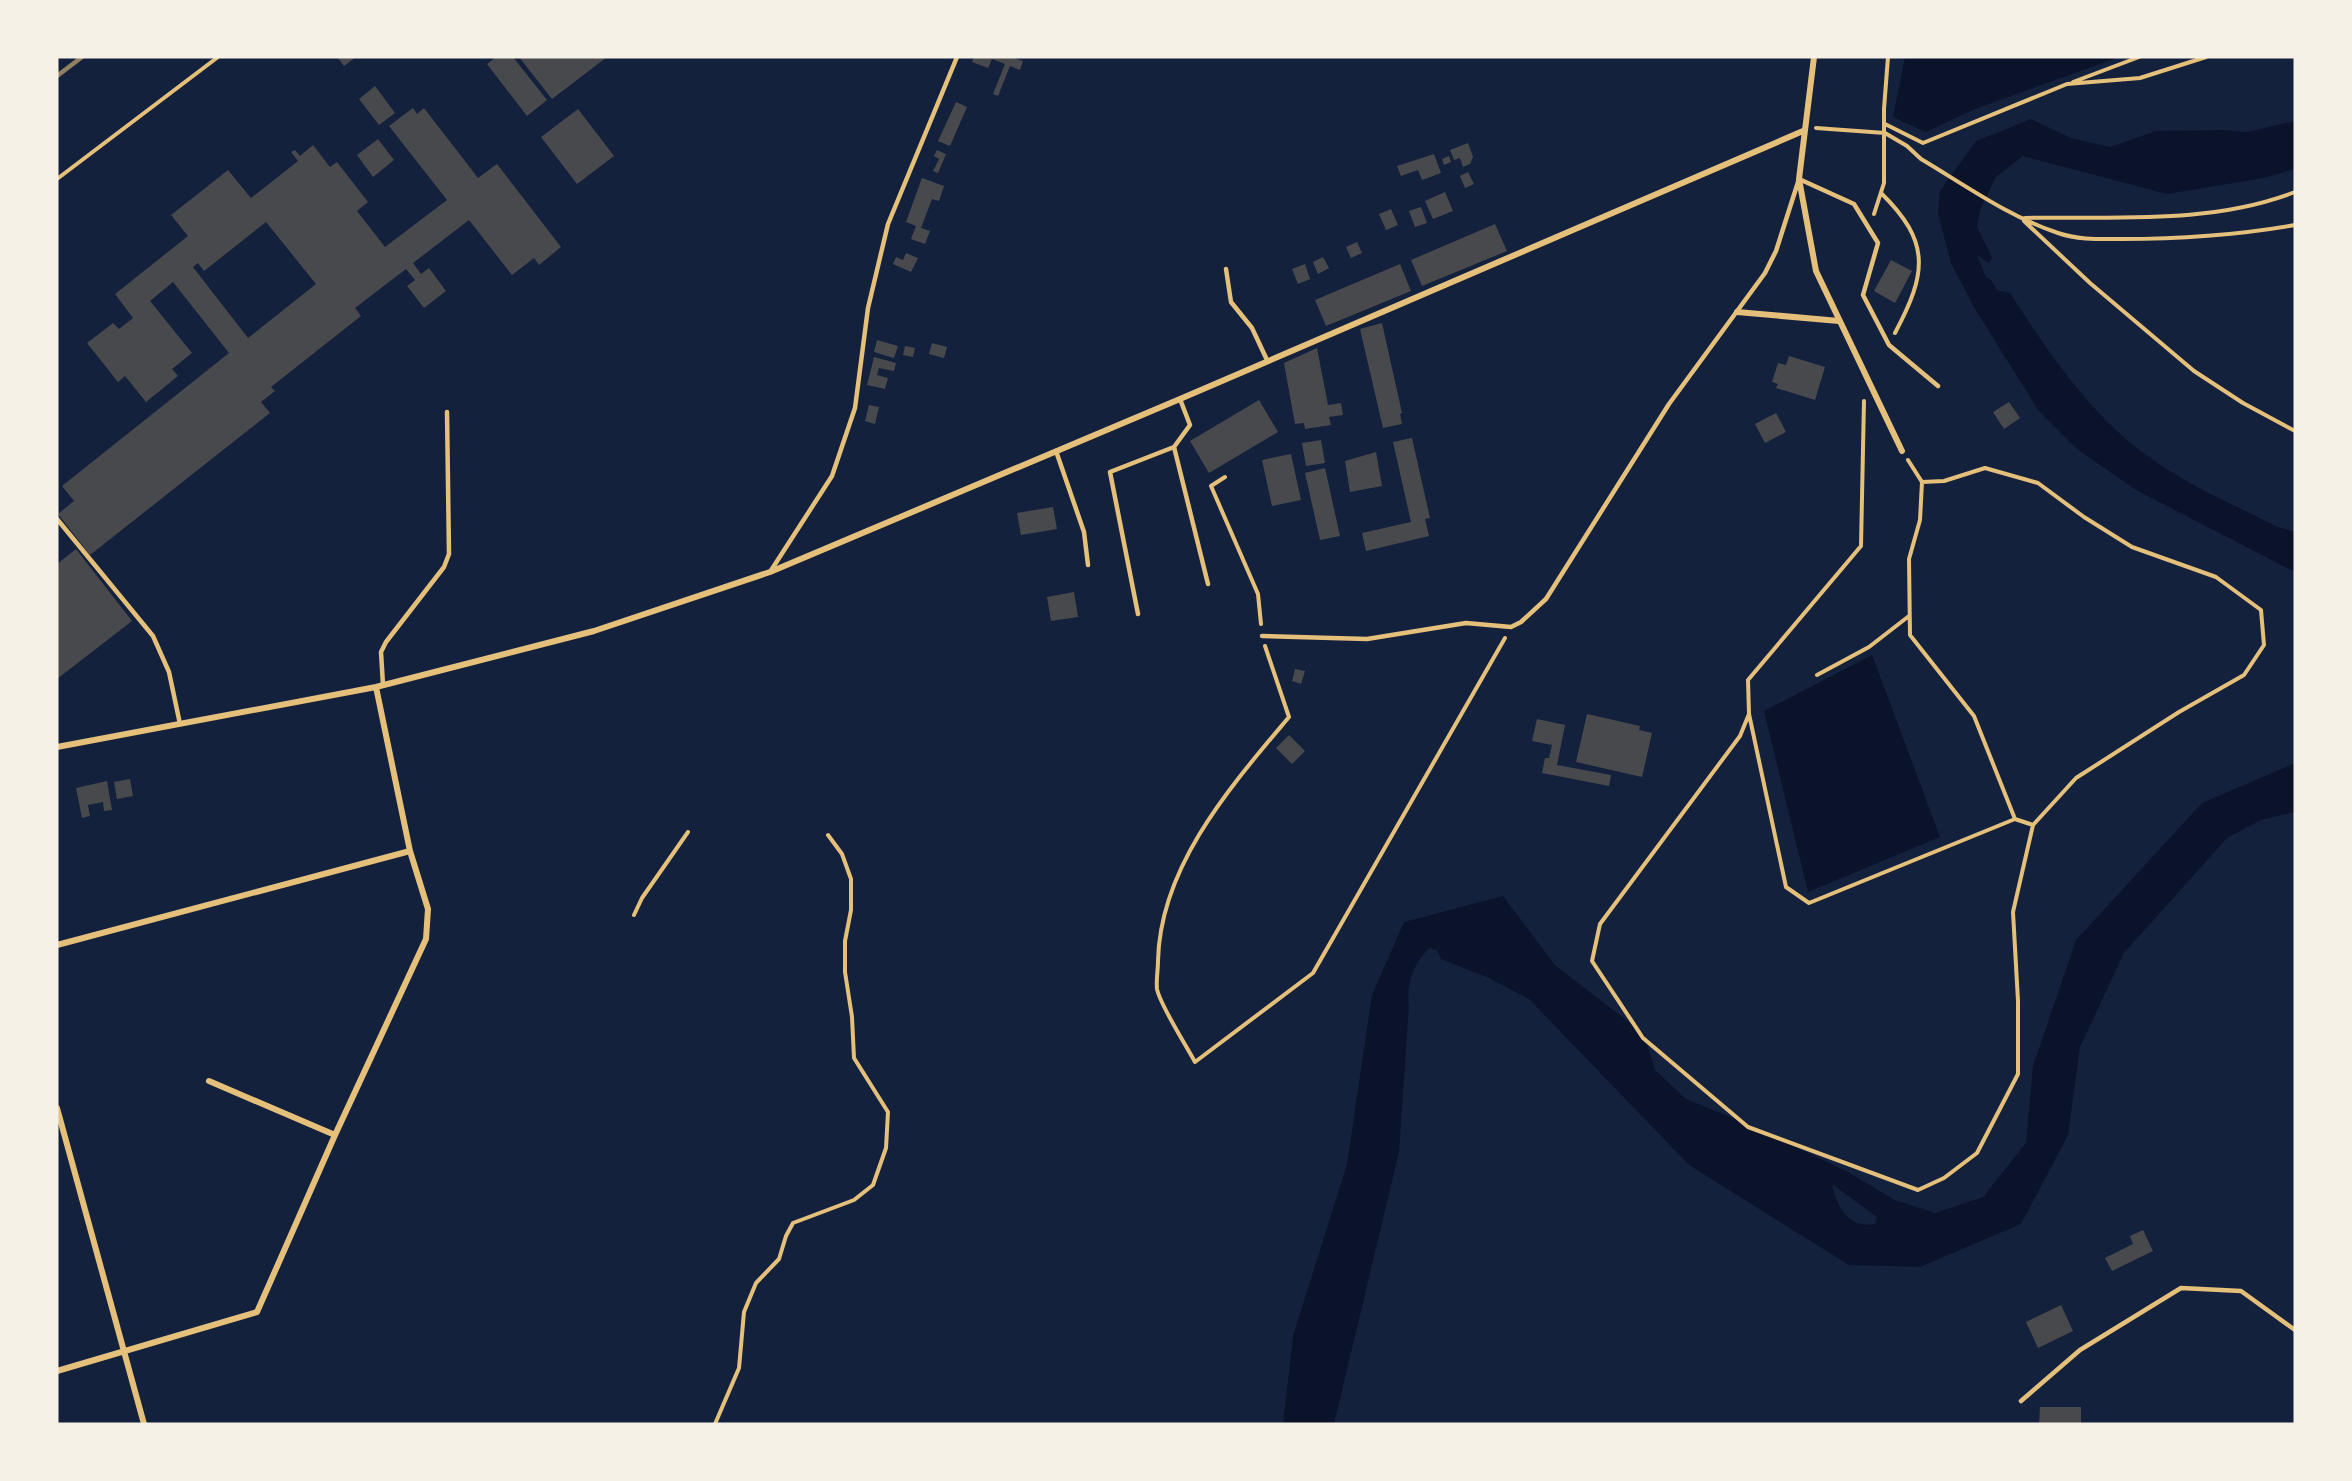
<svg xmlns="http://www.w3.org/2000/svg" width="2352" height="1481" viewBox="0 0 2352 1481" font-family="Merriweather,serif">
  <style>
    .water { fill: #0b132b; fill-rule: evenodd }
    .building { fill: #48494c; fill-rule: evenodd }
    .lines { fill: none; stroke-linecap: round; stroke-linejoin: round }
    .path { stroke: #e5c07b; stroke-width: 4 }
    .service { stroke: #e5c07b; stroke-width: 4.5 }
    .minor { stroke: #e5c07b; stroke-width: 6 }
    .rail { stroke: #918062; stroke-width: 4.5 }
  </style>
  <rect width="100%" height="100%" fill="#14213d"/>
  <!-- water -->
  <path class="water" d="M 1905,57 L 2119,57 L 1975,109 L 1926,132 L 1893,117 Z
    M 2031,119 L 2071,138 L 2110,147 L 2156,131 L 2224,130 L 2247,132 L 2295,121 L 2295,169 L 2264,178 L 2167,194 L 2023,156 L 1996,177 L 1980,210 L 1977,227 L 1992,257 L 1989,263 L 1977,255 L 1986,277 L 1991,280 L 1997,290 L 2010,293 C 2049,353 2090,415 2149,457 C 2188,486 2235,505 2278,527 L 2295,532 L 2295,572 L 2136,490 L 2077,449 L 2038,410 L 1975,309 L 1951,263 L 1938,214 L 1940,191 L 1976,141 Z
    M 1872,655 L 1940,837 L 1808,892 L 1764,711 Z
    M 2295,763 L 2295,812 L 2261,820 L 2227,838 L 2124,953 L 2080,1047 L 2068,1135 L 2021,1224 L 1920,1267 L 1849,1265 L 1689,1165 L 1529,999 L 1489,978 L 1441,959 L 1437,950 L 1429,948 C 1413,965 1406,983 1409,1006 L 1399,1152 L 1334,1424 L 1283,1424 L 1293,1336 L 1347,1164 L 1372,995 L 1404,922 L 1503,896 L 1555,965 L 1644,1034 L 1655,1070 L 1686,1099 L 1743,1122 L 1846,1171 L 1895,1200 L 1935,1213 L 1983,1197 L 2026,1143 L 2033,1066 L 2076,940 L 2202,803 ZM 1832,1184 L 1877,1217 L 1875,1224 C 1848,1228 1837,1208 1832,1184 Z"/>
  <!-- building -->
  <path class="building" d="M 337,57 L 356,57 L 344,66 Z
    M 496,57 L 513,57 L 547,100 L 527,116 L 487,64 Z
    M 519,57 L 607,57 L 552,99 Z
    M 974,57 L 1012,57 L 1023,61 L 1020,70 L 1010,66 L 998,96 L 993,94 L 1005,64 L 992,59 L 988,68 L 972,62 Z
    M 375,86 L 395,113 L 379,125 L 359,99 Z
    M 956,102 L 967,107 L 950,146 L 938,141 Z
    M 413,108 L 417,114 L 424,108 L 478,178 L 497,164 L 561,247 L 539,265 L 534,258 L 512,275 L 469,220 L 413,263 L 421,274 L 429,268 L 446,291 L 424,308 L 407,286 L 415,280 L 406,269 L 355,308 L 361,316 L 271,387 L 275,391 L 261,402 L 270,413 L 90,555 L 58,514 L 74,501 L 62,486 L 229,353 L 173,282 L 150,301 L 192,353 L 172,369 L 178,376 L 146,402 L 125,376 L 118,382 L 87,343 L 113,323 L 119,329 L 133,318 L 115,294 L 188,236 L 171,215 L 228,170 L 251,198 L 298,161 L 291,152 L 295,150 L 300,156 L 313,145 L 330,167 L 337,162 L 368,202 L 357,211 L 385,247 L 447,200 L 389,126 ZM 266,222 L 316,284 L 248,338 L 193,267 L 198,263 L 204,271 Z
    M 578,109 L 614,156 L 577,184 L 541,137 Z
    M 378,139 L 394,160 L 373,177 L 357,155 Z
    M 1468,143 L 1473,157 L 1470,164 L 1463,167 L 1460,158 L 1454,160 L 1450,150 Z
    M 937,150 L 946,154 L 938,173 L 933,171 L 939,159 L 934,156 Z
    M 1434,154 L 1441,173 L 1422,180 L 1418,170 L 1401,176 L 1397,166 Z
    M 1449,156 L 1451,162 L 1444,165 L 1442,159 Z
    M 1468,172 L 1474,184 L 1465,188 L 1460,176 Z
    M 922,178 L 944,186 L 939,201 L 932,199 L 921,228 L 930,231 L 925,244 L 911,239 L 916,226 L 906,222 Z
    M 1445,192 L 1453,211 L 1433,219 L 1425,201 Z
    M 1421,207 L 1427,223 L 1415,227 L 1409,211 Z
    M 1391,209 L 1398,225 L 1386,230 L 1379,214 Z
    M 1495,224 L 1507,251 L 1422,286 L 1411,260 Z
    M 1357,242 L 1362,253 L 1351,258 L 1346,247 Z
    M 906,253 L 918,258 L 911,272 L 893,264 L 896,257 L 903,260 Z
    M 1323,257 L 1329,268 L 1318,274 L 1313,262 Z
    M 1891,260 L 1912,271 L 1895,303 L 1874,291 Z
    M 1305,264 L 1310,279 L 1298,284 L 1292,269 Z
    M 1400,264 L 1411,291 L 1326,326 L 1315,300 Z
    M 1382,323 L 1402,413 L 1400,414 L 1402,424 L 1383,428 L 1360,329 Z
    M 877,340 L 898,346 L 894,358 L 874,352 Z
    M 932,343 L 947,347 L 944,358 L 929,354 Z
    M 905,346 L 915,348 L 913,357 L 903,355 Z
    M 1317,348 L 1328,405 L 1341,403 L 1343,415 L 1329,417 L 1331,425 L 1305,429 L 1304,423 L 1295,424 L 1284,363 Z
    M 1789,356 L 1825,367 L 1815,400 L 1776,388 L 1778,384 L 1772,382 L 1778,363 L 1786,365 Z
    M 874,357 L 896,363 L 894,371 L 879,368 L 877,375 L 888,378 L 885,389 L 867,385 Z
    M 1259,400 L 1278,432 L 1209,473 L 1190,441 Z
    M 2009,402 L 2020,418 L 2004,429 L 1993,412 Z
    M 869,405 L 879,407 L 875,424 L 865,421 Z
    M 1776,413 L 1786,432 L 1765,443 L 1755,424 Z
    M 1412,438 L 1430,518 L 1425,519 L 1429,536 L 1366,551 L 1362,533 L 1411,522 L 1393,442 Z
    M 1321,440 L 1325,463 L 1306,466 L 1302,443 Z
    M 1376,452 L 1382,486 L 1350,492 L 1345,461 Z
    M 1291,454 L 1301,500 L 1272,506 L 1262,460 Z
    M 1325,468 L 1340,536 L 1320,540 L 1305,473 Z
    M 1053,507 L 1057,529 L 1021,535 L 1017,513 Z
    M 76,549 L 132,621 L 57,679 L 57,564 Z
    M 1074,592 L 1078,617 L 1051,621 L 1047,597 Z
    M 1295,669 L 1305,671 L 1301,684 L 1292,681 Z
    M 1587,714 L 1640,726 L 1639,730 L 1652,733 L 1642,777 L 1576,762 Z
    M 1537,719 L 1565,725 L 1557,765 L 1611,775 L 1609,786 L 1542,773 L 1545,758 L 1549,758 L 1552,745 L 1532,741 Z
    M 1289,735 L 1305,751 L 1292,764 L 1276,748 Z
    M 130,779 L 133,796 L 117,799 L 114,782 Z
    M 107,781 L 112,810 L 104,811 L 103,802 L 88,805 L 90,816 L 82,818 L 76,788 Z
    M 2143,1230 L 2153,1251 L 2112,1271 L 2105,1258 L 2133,1244 L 2130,1236 Z
    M 2061,1305 L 2073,1331 L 2038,1348 L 2026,1322 Z
    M 2040,1407 L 2081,1407 L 2081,1424 L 2039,1424 Z"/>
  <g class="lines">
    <!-- path -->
    <path class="path" d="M 2073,82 L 2139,57
      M 1885,124 L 1923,143 L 2067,84 L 2140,78 L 2206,57
      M 1816,128 L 1885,133 L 1907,146 L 1921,159 C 1965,185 2009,217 2058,233 C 2078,240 2100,239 2121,239 C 2180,239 2238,235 2295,225
      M 57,179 L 218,57
      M 1881,193 C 1931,242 1927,273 1895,333
      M 1874,214 L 1884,183 L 1884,109 L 1888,57
      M 2025,218 C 2114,216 2210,225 2295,192
      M 2024,221 L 2090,283 L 2194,371 L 2243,403 L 2295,431
      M 1864,401 L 1861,546 L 1748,680 L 1749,714 L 1786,887 L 1809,903 L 2015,819
      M 1908,460 L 1922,482 L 1944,481 L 1985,468 L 2038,483 L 2084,517 L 2132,547 L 2216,577 L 2261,610 L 2264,645 L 2244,675 L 2179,712 L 2076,778 L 2033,825 L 2015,819 L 1974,716 L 1910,635 L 1909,559 L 1920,520 L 1922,482
      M 1225,477 L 1211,486 L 1258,594 L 1261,624
      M 1265,646 L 1289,717 C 1231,786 1160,866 1158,961 C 1158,970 1156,980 1157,989 C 1160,1005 1186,1045 1195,1062 L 1313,973 L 1505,638
      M 1817,675 L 1869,647 L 1909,616
      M 1749,714 L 1740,736 L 1600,924 L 1592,961 L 1643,1038 L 1748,1127 L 1918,1190 L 1944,1178 L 1977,1153 L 2018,1074 L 2018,1001 L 2013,912 L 2033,825
      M 634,915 L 642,898 L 688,832
      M 715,1424 L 739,1368 L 744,1312 L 756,1283 L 779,1259 L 786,1236 L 793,1223 L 854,1200 L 873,1185 L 886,1148 L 888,1112 L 854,1058 L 852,1017 L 845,972 L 845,941 L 851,910 L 851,879 L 842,854 L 828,835"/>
    <!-- service -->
    <path class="service" d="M 1226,269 L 1231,302 L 1252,328 L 1267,360
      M 1180,399 L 1190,425 L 1174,447 L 1208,584
      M 1056,451 L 1084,532 L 1088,565
      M 57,519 L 153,636 L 169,672 L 180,724
      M 770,572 L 832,476 L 855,408 L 868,308 L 888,224 L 957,57
      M 1138,614 L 1110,472 L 1174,447
      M 1262,636 L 1367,639 L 1466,623 L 1511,627 L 1521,622 L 1546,599 L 1669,404 L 1765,273 L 1776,251 L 1799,179 L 1854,204 L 1878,243 L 1863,295 L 1889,345 L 1938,386
      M 383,685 L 381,652 L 386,642 L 444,567 L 449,554 L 447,412
      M 2021,1401 L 2080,1350 L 2181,1288 L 2241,1291 L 2295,1330"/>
    <!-- minor -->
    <path class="minor" d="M 1814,57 L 1799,179 L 1816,271 L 1902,451
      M 1737,312 L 1839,321
      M 57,747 L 376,687 L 594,631 L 770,572 L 1180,399 L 1803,131
      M 57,945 L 410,851
      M 209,1081 L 335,1135
      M 57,1108 L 144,1424
      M 57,1371 L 257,1312 L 335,1135 L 426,939 L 428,909 L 410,851 L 376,687"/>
    <!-- rail -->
    <path class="rail" d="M 57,76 L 82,57"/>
  </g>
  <!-- border -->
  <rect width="2352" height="1481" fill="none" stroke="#f6f1e7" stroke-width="117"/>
</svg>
